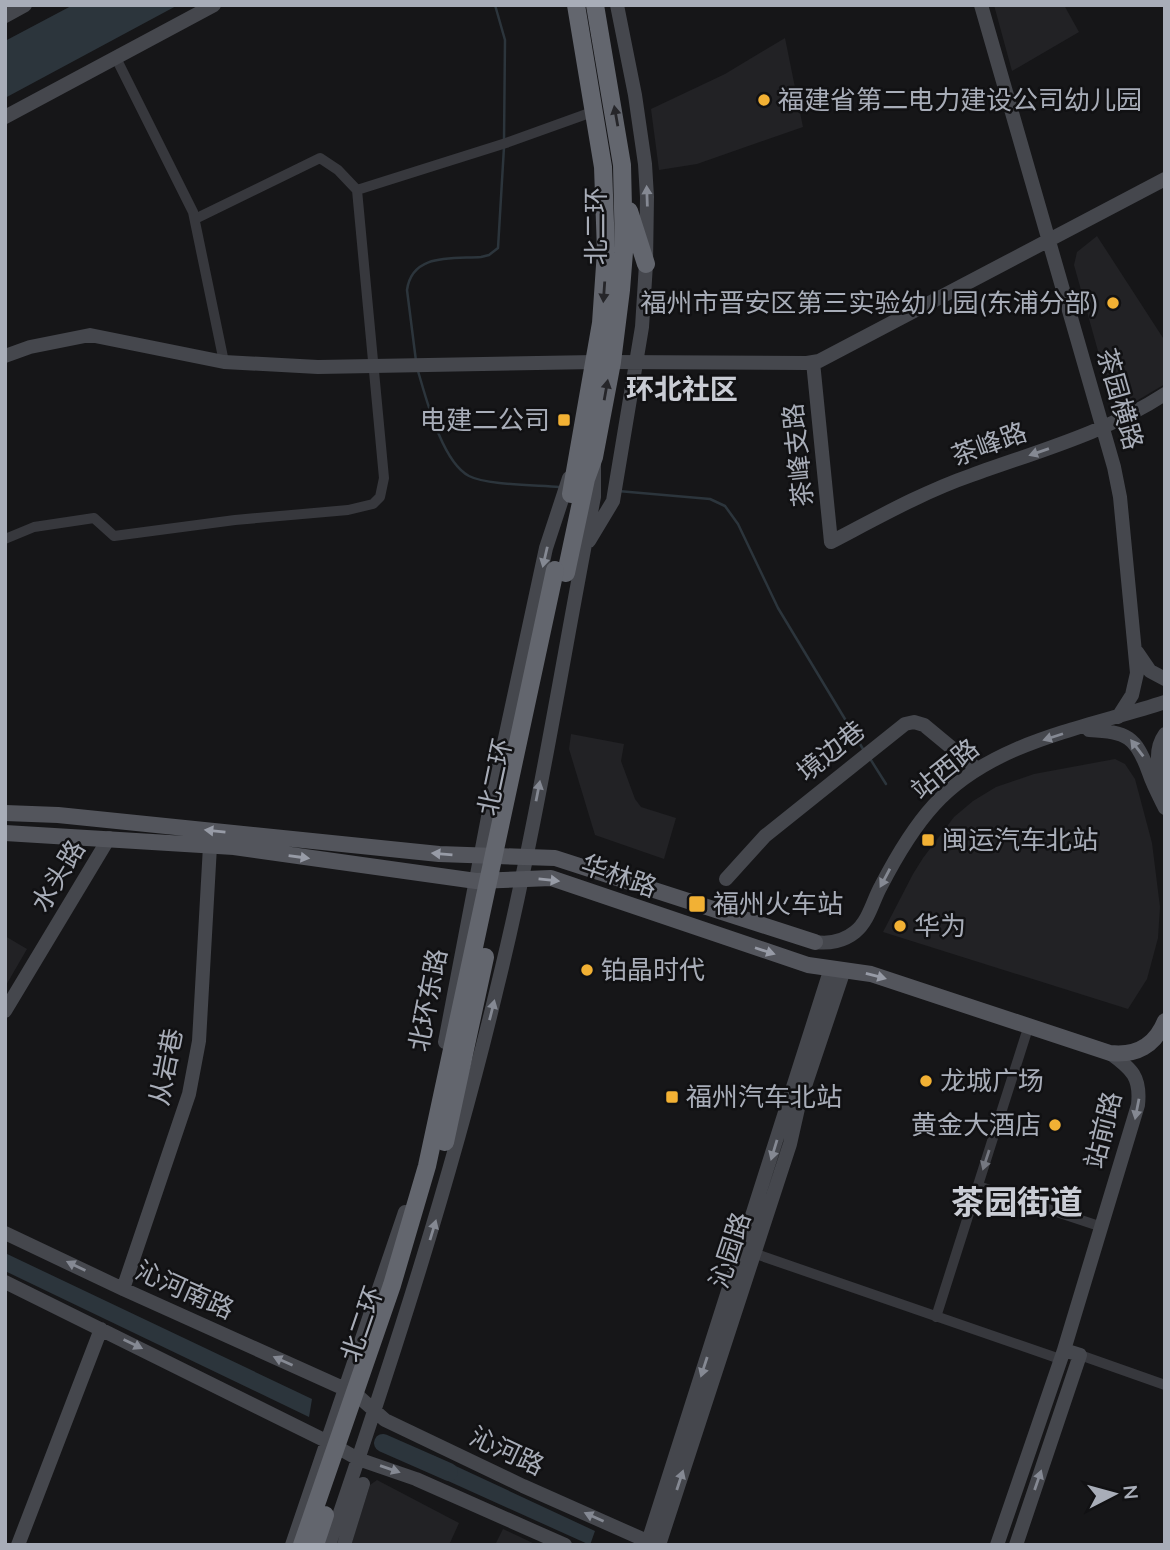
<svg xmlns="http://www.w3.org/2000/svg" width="1170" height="1550" viewBox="0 0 1170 1550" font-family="Mulish,'Noto Sans SC',sans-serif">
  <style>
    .built { fill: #222225 }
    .water { fill: #2c353c }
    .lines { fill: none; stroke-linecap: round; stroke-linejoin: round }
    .stream { stroke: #2c353c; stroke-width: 2.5 }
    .river { stroke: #2c353c; stroke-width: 18 }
    .street { stroke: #37383d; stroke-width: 10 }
    .secondary { stroke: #45474d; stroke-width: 14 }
    .primary { stroke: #53555c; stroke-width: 16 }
    .highway { stroke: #63666e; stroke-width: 18 }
    .highway-bridge { stroke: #63666e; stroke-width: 18 }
    .oneway { fill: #26262a }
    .oneway2 { fill: #858993 }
    .oneway3 { fill: #979ba6 }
    .oneway4 { fill: #757881 }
    .poi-dot { fill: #f2b134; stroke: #111113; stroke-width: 2.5 }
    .labels { text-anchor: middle; stroke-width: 5; stroke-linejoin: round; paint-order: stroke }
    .poi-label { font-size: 26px; fill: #a8adb8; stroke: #111113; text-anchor: start }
    .street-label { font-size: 26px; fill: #a8adb8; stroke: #111113 }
    .neighbourhood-label { font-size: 28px; font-weight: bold; fill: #c9ccd4; stroke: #111113 }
    .district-label { font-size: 33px; font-weight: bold; fill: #c9ccd4; stroke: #111113 }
  </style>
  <rect width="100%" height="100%" fill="#161618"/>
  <!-- built -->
  <path class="built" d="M 994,5 L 1064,5 L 1079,32 L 1012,71 Z
    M 785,38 L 803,127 L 697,164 L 659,170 L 651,109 L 725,74 Z
    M 1097,236 L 1165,341 L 1165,384 L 1133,403 L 1116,402 L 1110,394 L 1074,265 L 1077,252 Z
    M 571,734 L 624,744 L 621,761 L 635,799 L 641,807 L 676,818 L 664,859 L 595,835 L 569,749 Z
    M 1115,759 L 1125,764 L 1135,779 L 1152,843 L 1160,907 L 1158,938 L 1147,979 L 1128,1009 L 883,932 L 913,874 L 923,858 L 954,817 L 973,801 L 996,787 L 1034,774 Z
    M 5,936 L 27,949 L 5,987 Z
    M 377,1480 L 459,1523 L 449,1545 L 351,1545 L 370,1485 Z
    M 503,1529 L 537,1545 L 495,1545 Z"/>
  <!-- water -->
  <path class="water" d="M 73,5 L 178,5 L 5,98 L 5,41 Z
    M 5,1253 L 312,1399 L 309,1417 L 5,1271 Z
    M 432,1455 L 595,1531 L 590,1545 L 426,1471 Z"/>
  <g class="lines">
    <!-- stream -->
    <path class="stream" d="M 495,5 L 505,40 L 504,141
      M 416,361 L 407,290 C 412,253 452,259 481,257 L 489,255 L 498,248 L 504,147
      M 418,371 C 426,398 442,462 469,476 C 486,485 537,485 559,487
      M 618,491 L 710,499 L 725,506 L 738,524 L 778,608 L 863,749
      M 869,757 L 886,784"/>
    <!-- river -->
    <path class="river" d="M 383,1443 L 449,1472"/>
    <!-- street -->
    <path class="street" d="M 116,58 L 193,212 L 224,362
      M 357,190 L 506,143 L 595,111
      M 5,539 L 34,527 L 94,518 L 114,536 L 235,520 L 348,510 L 373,504 L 380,497 L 384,478 L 357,190 L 338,170 L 320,158 L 195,219
      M 978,1186 L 1102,1227
      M 750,1252 L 1060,1359
      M 936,1317 L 1029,1025
      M 1080,1355 L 1165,1385"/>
    <!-- secondary -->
    <path class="secondary" d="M 981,5 L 1114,467 L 1120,497 L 1137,673 L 1132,695 L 1118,717
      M 5,16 L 25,5
      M 5,117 L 214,5
      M 5,356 L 30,347 L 90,335 L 224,362 L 318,367 L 595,362
      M 612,362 L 807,363 L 819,361 L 1165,179
      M 813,362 L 831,542 C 877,518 923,492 972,475 C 1038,451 1105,433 1165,394
      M 589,541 L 613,501 L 642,327 L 646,264 L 647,197 L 645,164 L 635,95 L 617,5
      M 1137,652 L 1150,671 L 1165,679
      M 1089,730 C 1127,732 1136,736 1149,773 C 1153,785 1159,796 1165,808
      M 1165,734 C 1152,752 1160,773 1165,794
      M 726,879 L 765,836 L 905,724 L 914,722 L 924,725 L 977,769
      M 815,942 C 829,944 844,941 855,932 C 869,921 873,900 881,886 C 896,857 912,829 934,805 C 992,741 1086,728 1165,702
      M 5,1011 L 109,838
      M 445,1042 L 488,817 L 546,548 L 569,478
      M 5,1233 L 123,1289 L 345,1389 L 358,1396 L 385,1420 L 523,1486 L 656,1545
      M 5,1282 L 328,1442 L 358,1459 L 416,1479 L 565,1545
      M 123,1289 L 189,1094 L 199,1041 L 210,846
      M 18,1545 L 101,1329
      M 292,1545 L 405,1212
      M 329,1545 C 392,1361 452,1177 497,988 C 537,826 562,661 594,497 L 594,464
      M 344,1545 L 363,1484
      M 647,1545 L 831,968
      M 659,1545 L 790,1144 L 799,1104 L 844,970
      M 997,1545 L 1064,1350 L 1138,1105 C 1141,1077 1132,1069 1110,1053
      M 1016,1545 L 1080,1355 L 1064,1350"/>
    <!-- primary -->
    <path class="primary" d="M 5,813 L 58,815 L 439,854 L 555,858 L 815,942
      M 5,833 L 234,847 L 476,881 L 551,878 L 808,965 L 871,974 L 1110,1053 C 1136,1056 1155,1046 1165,1021"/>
    <!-- highway -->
    <path class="highway" d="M 629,211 L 646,264
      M 571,494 L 601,323 L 606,251 L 603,167 L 576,5
      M 566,573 L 586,479 L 594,457 L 612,362 L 621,290 L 624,252 L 622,165 L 595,5"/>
    <!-- highway-bridge -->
    <path class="highway-bridge" d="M 445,1142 L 485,957
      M 302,1545 L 392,1285 L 427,1166 L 555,570
      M 315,1545 L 325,1515"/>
  </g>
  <!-- one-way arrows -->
  <defs><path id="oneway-solid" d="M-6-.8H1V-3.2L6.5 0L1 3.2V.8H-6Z" transform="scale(1.75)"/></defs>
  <g class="oneway">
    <use href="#oneway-solid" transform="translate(616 116) rotate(-100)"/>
    <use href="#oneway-solid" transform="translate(604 292) rotate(94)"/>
    <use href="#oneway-solid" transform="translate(606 390) rotate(-80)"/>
  </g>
  <g class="oneway2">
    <use href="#oneway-solid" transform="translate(647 196) rotate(-92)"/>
    <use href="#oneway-solid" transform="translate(1039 452) rotate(161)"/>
    <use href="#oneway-solid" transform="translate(545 557) rotate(103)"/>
    <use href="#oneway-solid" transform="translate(1053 737) rotate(162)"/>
    <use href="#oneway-solid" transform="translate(1137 748) rotate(-127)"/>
    <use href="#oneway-solid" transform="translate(538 791) rotate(-79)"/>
    <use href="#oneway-solid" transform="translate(885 878) rotate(118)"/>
    <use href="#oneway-solid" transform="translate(492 1010) rotate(-76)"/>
    <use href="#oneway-solid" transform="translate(1137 1109) rotate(101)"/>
    <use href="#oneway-solid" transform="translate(774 1150) rotate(107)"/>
    <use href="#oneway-solid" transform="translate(433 1230) rotate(-73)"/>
    <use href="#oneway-solid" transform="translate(76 1266) rotate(-154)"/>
    <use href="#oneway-solid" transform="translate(133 1344) rotate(26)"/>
    <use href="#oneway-solid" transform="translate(283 1361) rotate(-156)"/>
    <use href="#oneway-solid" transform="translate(704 1367) rotate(108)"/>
    <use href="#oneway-solid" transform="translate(390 1469) rotate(19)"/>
    <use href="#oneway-solid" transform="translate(680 1480) rotate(-72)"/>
    <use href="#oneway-solid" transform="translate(1038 1480) rotate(-71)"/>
    <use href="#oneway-solid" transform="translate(594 1517) rotate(-156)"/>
  </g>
  <g class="oneway3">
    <use href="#oneway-solid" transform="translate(215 831) rotate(-174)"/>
    <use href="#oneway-solid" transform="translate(442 854) rotate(-175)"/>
    <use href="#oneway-solid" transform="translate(299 857) rotate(8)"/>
    <use href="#oneway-solid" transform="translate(549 880) rotate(6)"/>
    <use href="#oneway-solid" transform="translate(765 951) rotate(18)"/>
    <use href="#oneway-solid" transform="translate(876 976) rotate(15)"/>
  </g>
  <use class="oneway4" href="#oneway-solid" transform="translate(986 1160) rotate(108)"/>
  <!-- markers -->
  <g class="poi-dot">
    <circle cx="764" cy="100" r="7"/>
    <circle cx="1113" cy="303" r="7"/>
    <rect x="557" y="413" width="14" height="14" rx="3.5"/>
    <rect x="921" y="833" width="14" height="14" rx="3.5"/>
    <rect x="688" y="895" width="18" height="18" rx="3.5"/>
    <circle cx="900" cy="926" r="7"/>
    <circle cx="587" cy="970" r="7"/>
    <circle cx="926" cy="1081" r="7"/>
    <rect x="665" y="1090" width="14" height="14" rx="3.5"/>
    <circle cx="1055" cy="1125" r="7"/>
  </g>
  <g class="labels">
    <!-- poi labels -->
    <g class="poi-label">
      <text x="778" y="109">福建省第二电力建设公司幼儿园</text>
      <text x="1099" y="312" text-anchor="end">福州市晋安区第三实验幼儿园(东浦分部)</text>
      <text x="550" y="429" text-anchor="end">电建二公司</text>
      <text x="942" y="849">闽运汽车北站</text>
      <text x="713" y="913">福州火车站</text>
      <text x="914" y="935">华为</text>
      <text x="601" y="979">铂晶时代</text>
      <text x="940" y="1090">龙城广场</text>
      <text x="686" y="1106">福州汽车北站</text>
      <text x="1041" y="1134" text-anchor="end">黄金大酒店</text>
    </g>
    <!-- street labels -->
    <g class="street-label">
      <text transform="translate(596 226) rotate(-90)" y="9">北二环</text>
      <text transform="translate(1120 399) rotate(74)" y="9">茶园横路</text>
      <text transform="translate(989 444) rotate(-20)" y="9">茶峰路</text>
      <text transform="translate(798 455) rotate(-96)" y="9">茶峰支路</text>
      <text transform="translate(831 751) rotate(-39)" y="9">境边巷</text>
      <text transform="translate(945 769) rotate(-39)" y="9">站西路</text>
      <text transform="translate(495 777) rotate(-78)" y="9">北二环</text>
      <text transform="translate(58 876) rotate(-59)" y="9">水头路</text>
      <text transform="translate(619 876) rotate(19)" y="9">华林路</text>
      <text transform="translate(428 1000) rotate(-79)" y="9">北环东路</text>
      <text transform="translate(166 1067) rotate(-79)" y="9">从岩巷</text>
      <text transform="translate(1103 1130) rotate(-76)" y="9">站前路</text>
      <text transform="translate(730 1250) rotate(-72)" y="9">沁园路</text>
      <text transform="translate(185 1290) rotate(24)" y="9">沁河南路</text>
      <text transform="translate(362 1324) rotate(-71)" y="9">北二环</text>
      <text transform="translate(507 1451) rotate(25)" y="9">沁河路</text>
    </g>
    <!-- neighbourhood labels -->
    <g class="neighbourhood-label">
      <text x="682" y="399">环北社区</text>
    </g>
    <!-- district labels -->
    <g class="district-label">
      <text x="1017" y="1214">茶园街道</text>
    </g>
  </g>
  <!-- border -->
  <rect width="1170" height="1550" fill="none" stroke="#a8adb8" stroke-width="14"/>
  <!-- north arrow -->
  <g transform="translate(1114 1494) rotate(84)" stroke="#111113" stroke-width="5" paint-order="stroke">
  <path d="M0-5L12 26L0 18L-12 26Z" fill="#a8adb8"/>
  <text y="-10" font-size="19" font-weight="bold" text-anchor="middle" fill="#a8adb8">N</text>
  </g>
</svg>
